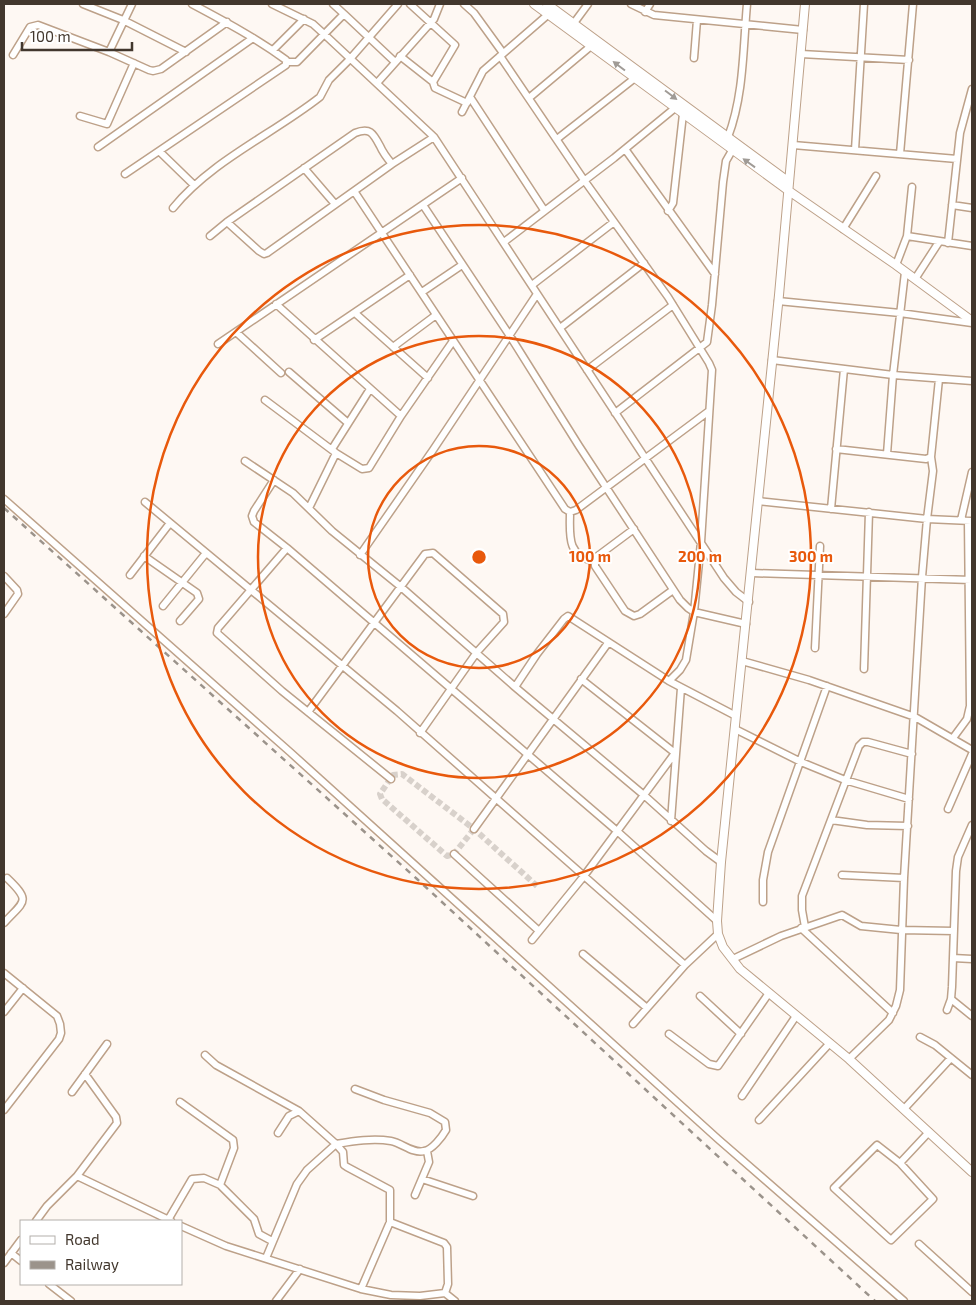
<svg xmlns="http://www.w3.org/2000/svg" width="976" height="1305" viewBox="0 0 976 1305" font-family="'Exo 2',sans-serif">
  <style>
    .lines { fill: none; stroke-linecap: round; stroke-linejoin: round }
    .minor-tunnel { stroke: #d8d1cb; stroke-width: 6; stroke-dasharray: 6 3; stroke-linecap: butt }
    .minor-casing { stroke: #bda189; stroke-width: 9 }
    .tertiary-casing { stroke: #bda189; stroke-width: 10 }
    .minor { stroke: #fff; stroke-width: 6 }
    .tertiary { stroke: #fff; stroke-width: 8 }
    .rail { stroke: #9b938b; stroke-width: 2.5; stroke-dasharray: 6 6; stroke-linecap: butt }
    .oneway { fill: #a09b96 }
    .ring { fill: none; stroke: #e8590c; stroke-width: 2.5 }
    .centre { fill: #e8590c; stroke: #fff; stroke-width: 2.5 }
    .ring-label { font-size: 15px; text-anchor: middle; font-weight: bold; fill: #e8590c; stroke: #fff; stroke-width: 4; stroke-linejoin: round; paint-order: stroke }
  </style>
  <rect width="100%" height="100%" fill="#fef8f3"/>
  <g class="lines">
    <!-- minor-tunnel -->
    <path class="minor-tunnel" d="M 474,829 L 454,854 L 447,856 L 382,799 L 380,794 L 393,775 L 402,774 L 474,829 L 537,886"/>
    <defs>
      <path id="minor" d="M 83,4 L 123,20 L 186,52
        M 132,4 L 109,52 L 149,70 L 153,71 L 161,69 L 227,22
        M 272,4 L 313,24 L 324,34 L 434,137 L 724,578 L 736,592 L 749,602
        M 333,4 L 344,14
        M 410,4 L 455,45 L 433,82 L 435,88 L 467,103
        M 464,4 L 474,13 L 503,53
        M 631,4 L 654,15 L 803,30
        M 645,12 L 650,4
        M 574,23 L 588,4
        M 273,50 L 304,19
        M 801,54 L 909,60
        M 13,55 L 30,27 L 38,25 L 109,52
        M 400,56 L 433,82
        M 500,56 L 584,180 L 668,297 L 709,363 L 712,370 L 701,542 L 694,612 L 686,660 L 680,670 L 669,681
        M 694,58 L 697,20
        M 287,62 L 297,62 L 344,14 L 395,62
        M 377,83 L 434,19 L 440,4
        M 470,97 L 544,210
        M 529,98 L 591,46
        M 462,112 L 483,71 L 551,12
        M 80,116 L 107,124 L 134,63
        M 728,137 C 744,95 743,48 747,4
        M 557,139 L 635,78
        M 793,145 L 957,159
        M 98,147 L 253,38
        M 625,149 L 715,274
        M 855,150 L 864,4
        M 159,151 L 194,185
        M 900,154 L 913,4
        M 304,168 L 335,204
        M 125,174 L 286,65 L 286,60 C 256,38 224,21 192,4
        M 354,191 L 565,509 L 570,512 L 576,510 L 709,411
        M 423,205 L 510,336 L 579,446 L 680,600 L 688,608 L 694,612 L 746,624
        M 952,205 L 972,208
        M 173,208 C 211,161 273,134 320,97 L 329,80 L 350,59 L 398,4
        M 668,211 L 673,203 L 683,114
        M 227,222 L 259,251 L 264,254 L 267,253 L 392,164 L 434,137
        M 843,229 L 876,176
        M 210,236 L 227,222 L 355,133 C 370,127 373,133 380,146 C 383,153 387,158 392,164
        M 907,236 L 912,187
        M 504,242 L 614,158 L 675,108
        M 948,243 L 960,133 L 972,89
        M 896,265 L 907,236 L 972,246
        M 915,279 L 939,242
        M 532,285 L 614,222
        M 422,292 L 462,265
        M 778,301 L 900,313 L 972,323
        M 276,304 L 401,416
        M 355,313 L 428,378
        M 560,328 L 644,263
        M 236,332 L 281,373
        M 314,340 L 410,275
        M 218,344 L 462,178
        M 393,347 L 436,315
        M 772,360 L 893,375 L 972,381
        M 587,370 L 673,305
        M 289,372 L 348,423
        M 265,400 L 336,453 L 362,469 L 369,468 L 401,416 L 453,341
        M 615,413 L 707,342 L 712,305 L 723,182 L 726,161 L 734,147
        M 332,449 L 370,389
        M 836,449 L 926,459 L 931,457 L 939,379
        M 887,454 L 893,375 L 905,272
        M 245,461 L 293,493 L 332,531 L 401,587 L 515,687 L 645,796 L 706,851 L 721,862
        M 274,480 L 254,511 L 252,516 L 254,522 L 287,548 L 617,831 L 717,921
        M 4,499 L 290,752 L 718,1139 L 904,1301
        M 758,501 L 927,519 L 971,521
        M 145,502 L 397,711 L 685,965
        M 309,508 L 336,453
        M 831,509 L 844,369
        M 570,512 C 570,534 566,556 594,561
        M 961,520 L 972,472
        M 634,529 L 595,558 L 595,566 L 625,611 L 634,616 L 640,614 L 673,590
        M 287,548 L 218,628 L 217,633 L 282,691 L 391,779
        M 360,555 L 433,450 L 537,294
        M 144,556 L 197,593 L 199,599 L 180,621
        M 752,573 L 971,580
        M 130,575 L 170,523
        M 4,576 L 17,590 L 18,594 L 4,614
        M 163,606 L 206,553
        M 815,648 L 820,546
        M 742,661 L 809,680 L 915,717 L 972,750
        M 864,669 L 869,512
        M 515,687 L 537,654 L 564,619 L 568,616 L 669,681 L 736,716
        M 308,712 L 425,554 L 433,553 L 503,614 L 504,622 L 477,652 L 420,733
        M 735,729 L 801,762 L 845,780 L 909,799
        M 953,738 L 967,719 L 970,706 L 968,521
        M 948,809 L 972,754
        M 831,820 L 867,825 L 908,826
        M 671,821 L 681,688
        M 474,829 L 608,643
        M 454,854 L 539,931
        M 842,875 L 904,878
        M 763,902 L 763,880 L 768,852 L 827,686
        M 4,923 C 24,901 32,902 7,878
        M 805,927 L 802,910 L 802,896 L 859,746 L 863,742 L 868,742 L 912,754
        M 801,928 L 893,1013
        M 532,940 L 584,876 L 675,753 L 581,679
        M 583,954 L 647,1008
        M 953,958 L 972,959
        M 733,959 L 781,936 L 842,915 L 861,926 L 901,930 L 954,931
        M 4,973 L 57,1016 L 60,1024 L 61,1033 L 59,1039 L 4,1110
        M 700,996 L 741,1034
        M 951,999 L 972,1016
        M 947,1010 L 951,999 L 952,987 L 956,871 L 958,857 L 972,825
        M 4,1012 L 23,988
        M 633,1024 L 685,965 L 718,934
        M 669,1034 L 709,1064 L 718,1066 L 769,993
        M 920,1037 L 935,1045 L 972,1075
        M 205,1055 L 216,1065 L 299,1111
        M 849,1059 L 889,1020 L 896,1006 L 900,990 L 904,878 L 922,577 L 927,519 L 933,471 L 931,457
        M 72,1092 L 107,1044
        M 742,1096 L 796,1016
        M 180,1102 L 233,1140 L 234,1148 L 220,1185 L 254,1219 L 259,1234 L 272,1241
        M 904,1109 L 951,1058
        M 759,1120 L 830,1043
        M 336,1144 C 354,1141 373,1138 391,1141 C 402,1143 413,1154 424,1151 C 432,1150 442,1137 446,1130 L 445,1122 L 430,1113 L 384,1100 L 355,1089
        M 336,1144 L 343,1152 L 344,1165 L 347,1167 L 390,1190 L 390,1222
        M 900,1163 L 877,1145 L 834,1188 L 891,1240 L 933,1199 L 900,1163 L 929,1132
        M 77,1176 L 117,1123 L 116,1117 L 85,1074
        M 422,1179 L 473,1196
        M 415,1195 L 429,1162 L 427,1151
        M 168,1220 L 192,1179 L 204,1178 L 220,1185
        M 36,1221 L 47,1206 L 77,1176 L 171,1221
        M 181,1226 L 226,1246 L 361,1289 L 391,1295 L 420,1296 L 445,1293 L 455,1301
        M 919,1244 L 972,1292
        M 11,1253 L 21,1261
        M 266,1258 L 297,1184 L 307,1170 L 336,1144 L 299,1111 L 289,1116 L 278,1133
        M 4,1263 L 21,1240
        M 49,1284 L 71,1301
        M 361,1289 L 390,1222 L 444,1243 L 447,1247 L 448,1284 L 445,1293
        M 276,1301 L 300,1269"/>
      <path id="tertiary" d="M 534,4 L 789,191 L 896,265 L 972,321
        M 547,4 L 789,182
        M 805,4 L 779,295 L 721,862 L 717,921 L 718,934 L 723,947 L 740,969 L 849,1059 L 972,1172"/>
    </defs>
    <!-- minor casing -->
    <use href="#minor" class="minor-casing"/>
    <!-- tertiary casing -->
    <use href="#tertiary" class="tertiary-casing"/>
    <!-- minor -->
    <use href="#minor" class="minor"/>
    <!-- tertiary -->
    <use href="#tertiary" class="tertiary"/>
    <!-- rail -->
    <path class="rail" d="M 4,508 L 417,879 L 875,1301"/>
  </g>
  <!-- one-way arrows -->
  <defs><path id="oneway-solid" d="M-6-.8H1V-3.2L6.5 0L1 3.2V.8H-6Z" transform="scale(1.25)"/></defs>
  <g class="oneway">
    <use href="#oneway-solid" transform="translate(619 66) rotate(-143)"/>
    <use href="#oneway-solid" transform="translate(671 95) rotate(37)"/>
    <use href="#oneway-solid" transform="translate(749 163) rotate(-144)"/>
  </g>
  <!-- distance rings -->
  <g class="ring">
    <circle cx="479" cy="557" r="111"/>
    <circle cx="479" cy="557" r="221"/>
    <circle cx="479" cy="557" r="332"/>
  </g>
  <circle cx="479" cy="557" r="8" class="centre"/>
  <g class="ring-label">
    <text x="590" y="562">100 m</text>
    <text x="700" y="562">200 m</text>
    <text x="811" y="562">300 m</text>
  </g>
  <!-- border -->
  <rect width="976" height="1305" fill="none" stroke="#42372d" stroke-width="10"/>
  <!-- legend -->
  <rect x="20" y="1220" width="162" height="65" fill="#ffffff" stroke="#b3afab"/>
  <rect x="30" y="1236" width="25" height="8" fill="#ffffff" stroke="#b3afab"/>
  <text x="65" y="1245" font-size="15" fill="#42372d">Road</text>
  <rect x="30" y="1261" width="25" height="8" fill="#9b938b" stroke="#b3afab"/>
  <text x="65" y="1270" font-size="15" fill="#42372d">Railway</text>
  <!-- scale -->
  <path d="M22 42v8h110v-8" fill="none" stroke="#42372d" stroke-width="2.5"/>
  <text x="30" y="42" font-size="15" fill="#42372d" stroke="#ffffff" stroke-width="4" paint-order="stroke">100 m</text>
</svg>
